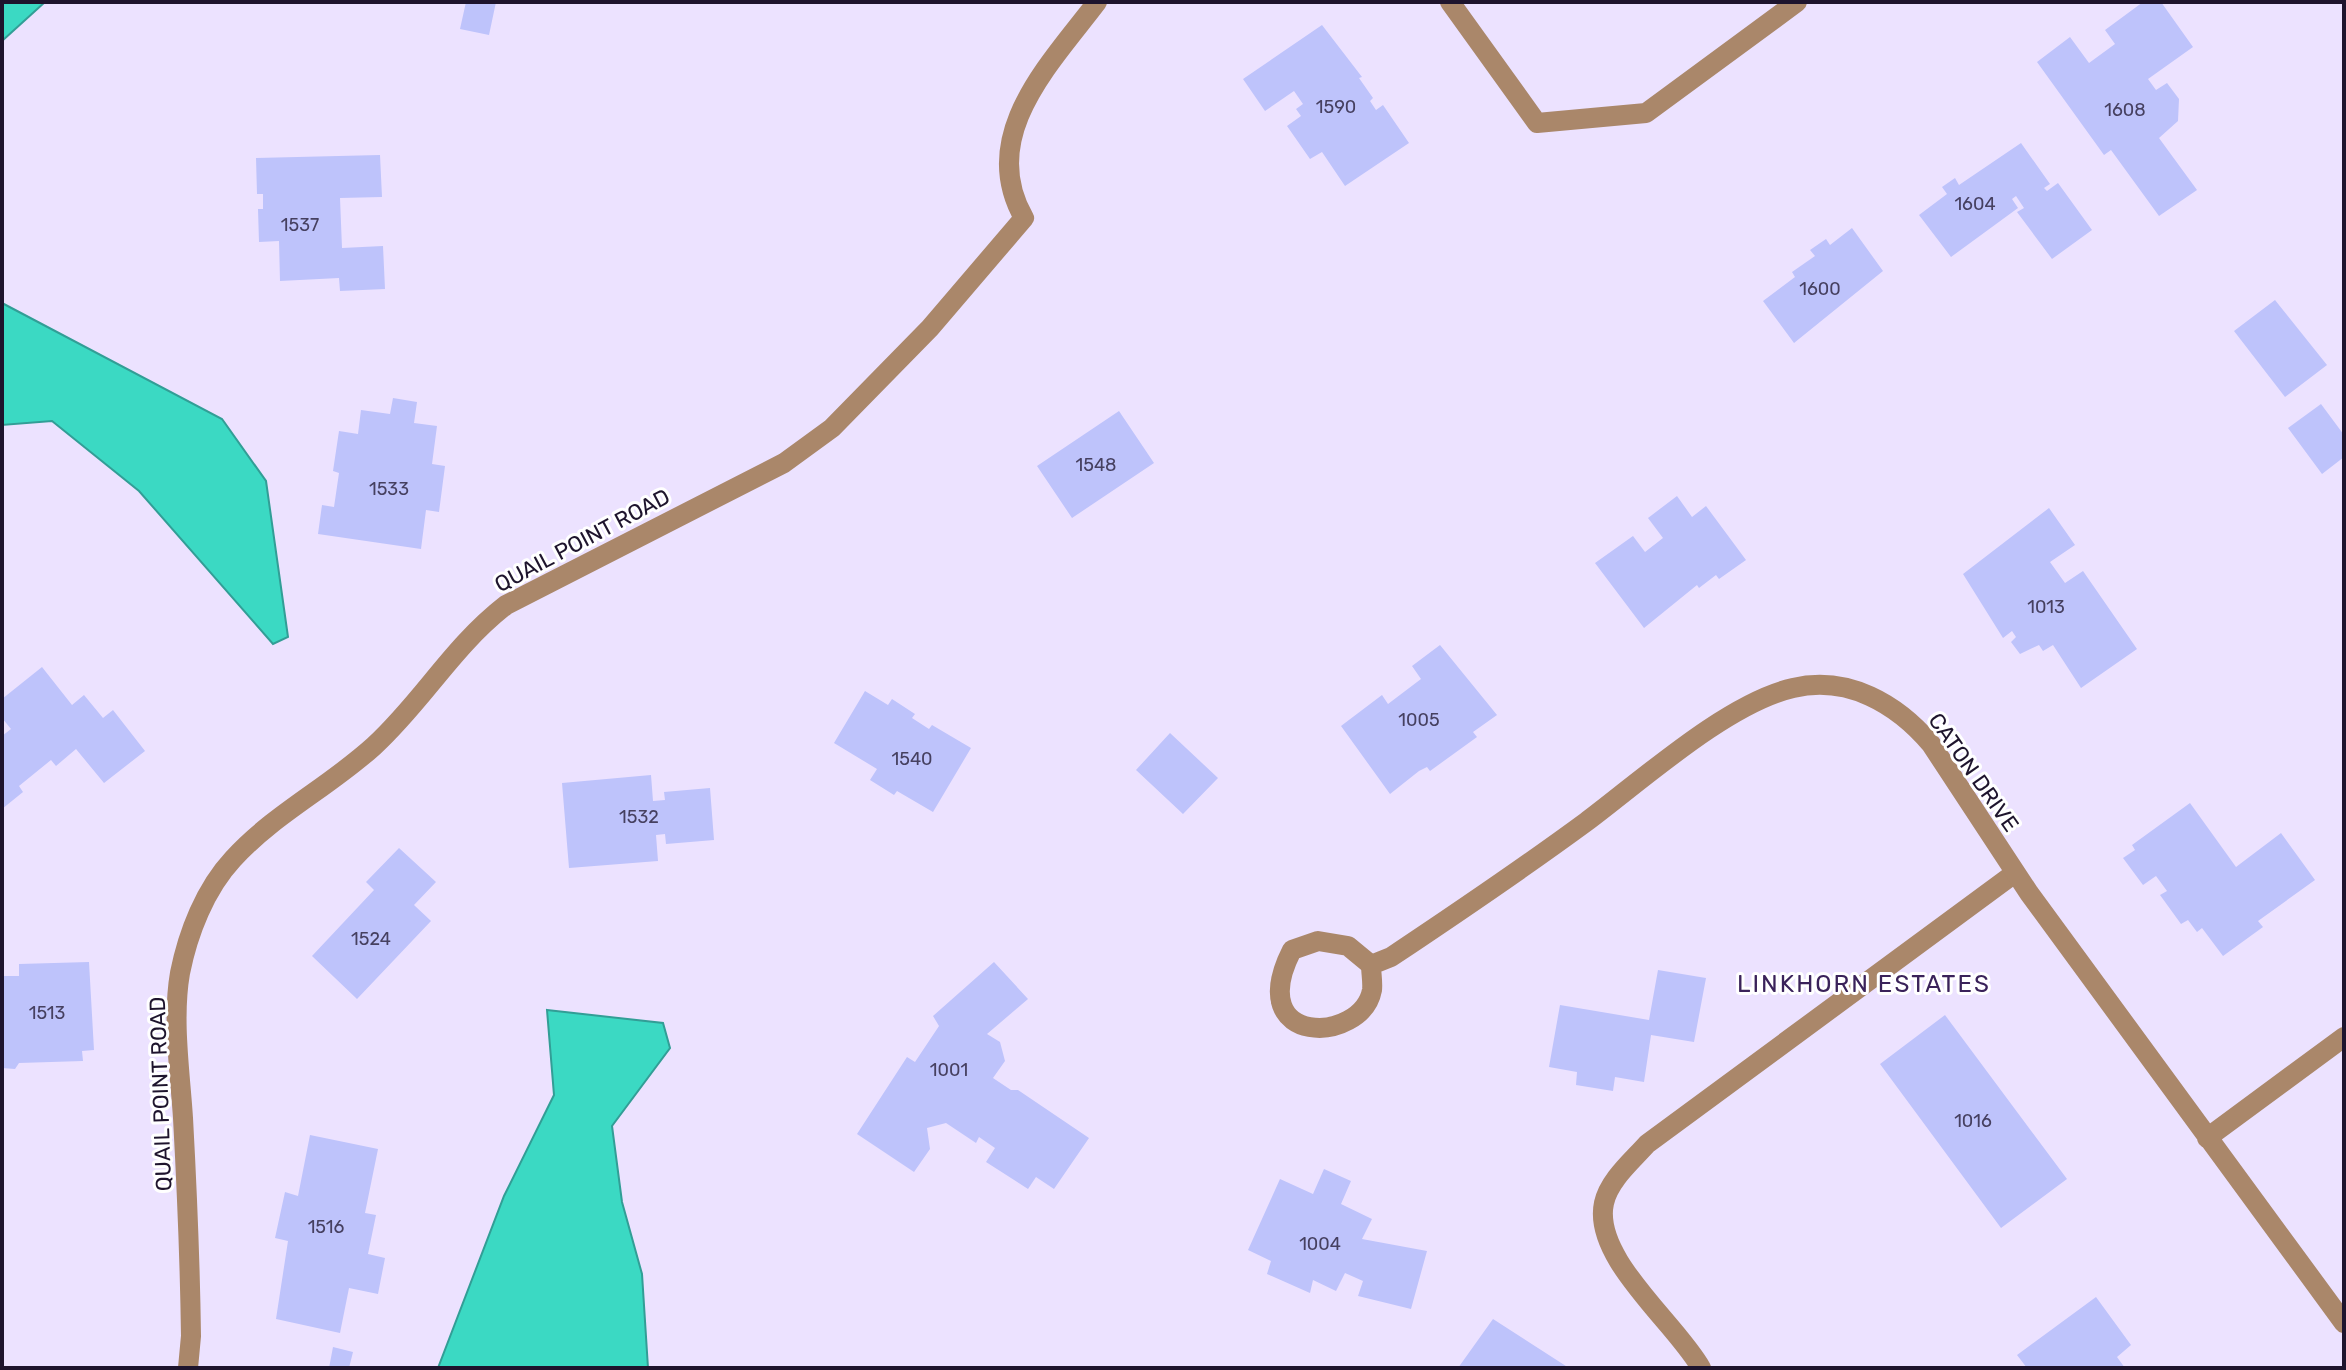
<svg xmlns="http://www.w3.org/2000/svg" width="2346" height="1370" viewBox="0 0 2346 1370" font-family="Rubik,sans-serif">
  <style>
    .water { fill: #3bd9c3; stroke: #329e96; stroke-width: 2 }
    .building { fill: #bec3fb }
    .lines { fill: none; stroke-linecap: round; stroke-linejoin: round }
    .lane { stroke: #aa876a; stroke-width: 20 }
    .street { stroke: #aa876a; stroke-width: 20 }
    .labels { text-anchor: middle; stroke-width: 6; stroke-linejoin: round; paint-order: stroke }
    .number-label { font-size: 18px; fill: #464060 }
    .street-label { font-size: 22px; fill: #1e142d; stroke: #fff }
    .neighbourhood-label { font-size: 24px; letter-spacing: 2px; fill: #3a225a; stroke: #fff }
  </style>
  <rect width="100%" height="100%" fill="#ece2ff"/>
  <!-- water -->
  <path class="water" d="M 2,2 L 45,2 L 2,41 Z
    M 2,303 L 222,419 L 266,481 L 288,637 L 273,644 L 139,491 L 52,421 L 2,425 Z
    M 547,1010 L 663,1023 L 670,1048 L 612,1126 L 622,1202 L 642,1274 L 648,1368 L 438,1368 L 504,1196 L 554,1095 Z"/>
  <!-- building -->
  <path class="building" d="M 466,2 L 496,2 L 489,35 L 460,29 Z
    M 2143,2 L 2161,2 L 2193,47 L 2148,79 L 2156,90 L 2167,83 L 2179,99 L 2178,121 L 2159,138 L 2197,190 L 2159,216 L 2111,150 L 2104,155 L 2037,62 L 2070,37 L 2089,63 L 2115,44 L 2105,30 Z
    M 1322,25 L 1362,77 L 1359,78 L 1373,98 L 1370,101 L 1376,110 L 1383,105 L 1409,143 L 1345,186 L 1322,152 L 1310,159 L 1287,126 L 1301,116 L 1296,109 L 1303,104 L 1294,91 L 1265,111 L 1243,79 Z
    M 2021,143 L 2050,184 L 2044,188 L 2047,191 L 2058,183 L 2092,230 L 2052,259 L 2017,212 L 2024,208 L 2016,196 L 2012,199 L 2018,208 L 1951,257 L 1919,215 L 1947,194 L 1942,187 L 1955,178 L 1959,185 Z
    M 380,155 L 382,197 L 340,198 L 342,248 L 383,246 L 385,289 L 340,291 L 339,278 L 280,281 L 279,241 L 259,242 L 258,209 L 263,209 L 263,194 L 257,194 L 256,158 Z
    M 1852,228 L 1883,271 L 1794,343 L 1763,301 L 1795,277 L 1792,272 L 1815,256 L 1810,250 L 1826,239 L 1830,245 Z
    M 2275,300 L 2327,365 L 2285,397 L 2234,331 Z
    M 393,398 L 417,402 L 414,423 L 437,426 L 432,464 L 445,466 L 439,512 L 426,510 L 421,549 L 318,534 L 322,505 L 334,507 L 339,473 L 333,471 L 339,431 L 358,434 L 361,410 L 390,414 Z
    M 2321,404 L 2344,435 L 2344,457 L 2322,474 L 2288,428 Z
    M 1119,411 L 1154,463 L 1072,518 L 1037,466 Z
    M 1677,496 L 1692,517 L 1706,506 L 1746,560 L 1719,579 L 1716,575 L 1699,588 L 1697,585 L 1644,628 L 1595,563 L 1633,536 L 1645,552 L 1663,538 L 1648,518 Z
    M 2049,508 L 2075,545 L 2050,562 L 2065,583 L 2083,571 L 2137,649 L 2081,688 L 2053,645 L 2043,651 L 2039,645 L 2020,654 L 2011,642 L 2016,637 L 2012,631 L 2003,638 L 1963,574 Z
    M 1440,645 L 1497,715 L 1473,732 L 1477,737 L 1430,771 L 1427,767 L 1419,771 L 1390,794 L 1341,726 L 1382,695 L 1388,704 L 1421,679 L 1412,666 Z
    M 42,667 L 72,705 L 84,695 L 103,718 L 113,710 L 145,751 L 104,783 L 76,749 L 56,766 L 51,760 L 19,786 L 23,792 L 2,809 L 2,736 L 11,729 L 2,718 L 2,699 Z
    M 865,691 L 888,705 L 892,699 L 915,714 L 912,718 L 929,729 L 932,725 L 971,748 L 933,812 L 897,791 L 894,795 L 870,780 L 877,769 L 834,743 Z
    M 1170,733 L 1218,778 L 1183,814 L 1136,770 Z
    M 651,775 L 653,801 L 665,800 L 664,792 L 710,788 L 714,840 L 666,844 L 665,834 L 656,835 L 658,861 L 569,868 L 562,783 Z
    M 2190,803 L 2236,867 L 2281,833 L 2315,880 L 2258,921 L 2263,927 L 2223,956 L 2202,928 L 2197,932 L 2188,920 L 2181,924 L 2160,895 L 2167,891 L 2156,876 L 2143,885 L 2123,858 L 2135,850 L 2132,845 Z
    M 399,848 L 436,882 L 414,905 L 431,921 L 357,999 L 312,956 L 374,890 L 366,882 Z
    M 89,962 L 94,1050 L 82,1051 L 83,1061 L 19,1063 L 15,1069 L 2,1068 L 2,976 L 19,976 L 19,964 Z
    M 994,962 L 1028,999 L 987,1034 L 1000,1042 L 1005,1061 L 993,1078 L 1011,1090 L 1018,1090 L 1089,1138 L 1054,1189 L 1036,1177 L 1028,1189 L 986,1162 L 995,1148 L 979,1137 L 976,1143 L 946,1123 L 927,1128 L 930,1149 L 914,1172 L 857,1134 L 907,1057 L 915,1062 L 939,1026 L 933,1016 Z
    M 1658,970 L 1706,978 L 1694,1042 L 1651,1035 L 1644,1082 L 1615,1077 L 1613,1091 L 1576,1085 L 1577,1072 L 1549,1067 L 1560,1005 L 1649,1020 Z
    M 1945,1015 L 2067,1179 L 2001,1228 L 1880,1064 Z
    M 310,1135 L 378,1149 L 365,1213 L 376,1215 L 368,1254 L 385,1258 L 378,1294 L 349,1288 L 340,1333 L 276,1319 L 288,1241 L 275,1238 L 285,1192 L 298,1196 Z
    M 1324,1169 L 1351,1181 L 1341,1204 L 1372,1219 L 1362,1239 L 1427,1251 L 1411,1309 L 1358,1296 L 1363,1281 L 1345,1273 L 1336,1291 L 1313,1280 L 1310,1293 L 1267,1274 L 1271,1261 L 1248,1250 L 1280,1179 L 1313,1194 Z
    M 2096,1297 L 2131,1345 L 2117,1357 L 2125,1368 L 2027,1368 L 2017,1355 Z
    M 1493,1319 L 1569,1368 L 1458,1368 Z
    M 333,1347 L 353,1352 L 349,1368 L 329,1368 Z"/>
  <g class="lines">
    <!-- lane -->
    <path class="lane" d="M 1701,1368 C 1676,1323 1592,1258 1604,1203 C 1609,1180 1632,1161 1647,1144 L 2015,873"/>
    <!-- street -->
    <path class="street" d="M 1450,2 L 1537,123 L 1646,113 L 1797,2
      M 1318,941 L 1348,946 L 1371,965 C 1371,972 1373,983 1372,990 C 1362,1044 1242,1048 1292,950 Z
      M 1371,965 L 1391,957 C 1457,913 1522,869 1586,822 C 1641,781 1727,703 1793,688 C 1848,675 1897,704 1931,744 L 2029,893 L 2344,1323
      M 2207,1138 L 2344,1037
      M 188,1368 L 191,1336 C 190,1263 187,1191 183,1118 C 180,1072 172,1019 180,973 C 188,933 205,889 233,859 C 274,814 329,787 374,746 C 423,701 452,647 506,605 L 784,463 L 832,428 L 930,328 L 1024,218 C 977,136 1050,64 1097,2"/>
  </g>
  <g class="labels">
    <!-- number labels -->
    <g class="number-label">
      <text x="1336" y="113">1590</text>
      <text x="2125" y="116">1608</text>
      <text x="1975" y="210">1604</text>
      <text x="300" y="231">1537</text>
      <text x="1820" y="295">1600</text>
      <text x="1096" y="471">1548</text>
      <text x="389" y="495">1533</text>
      <text x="2046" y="613">1013</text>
      <text x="1419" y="726">1005</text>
      <text x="912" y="765">1540</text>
      <text x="639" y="823">1532</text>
      <text x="371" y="945">1524</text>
      <text x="47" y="1019">1513</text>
      <text x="949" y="1076">1001</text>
      <text x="1973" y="1127">1016</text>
      <text x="326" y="1233">1516</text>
      <text x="1320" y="1250">1004</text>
    </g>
    <!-- street labels -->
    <g class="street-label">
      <text transform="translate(582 540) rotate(-28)" y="8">QUAIL POINT ROAD</text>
      <text transform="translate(1974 772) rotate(55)" y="8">CATON DRIVE</text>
      <text transform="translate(160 1094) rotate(-92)" y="8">QUAIL POINT ROAD</text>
    </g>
    <!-- neighbourhood labels -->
    <g class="neighbourhood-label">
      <text x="1864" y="992">LINKHORN ESTATES</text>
    </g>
  </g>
  <!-- border -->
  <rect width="2346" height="1370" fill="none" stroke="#1e142d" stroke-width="8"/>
</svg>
